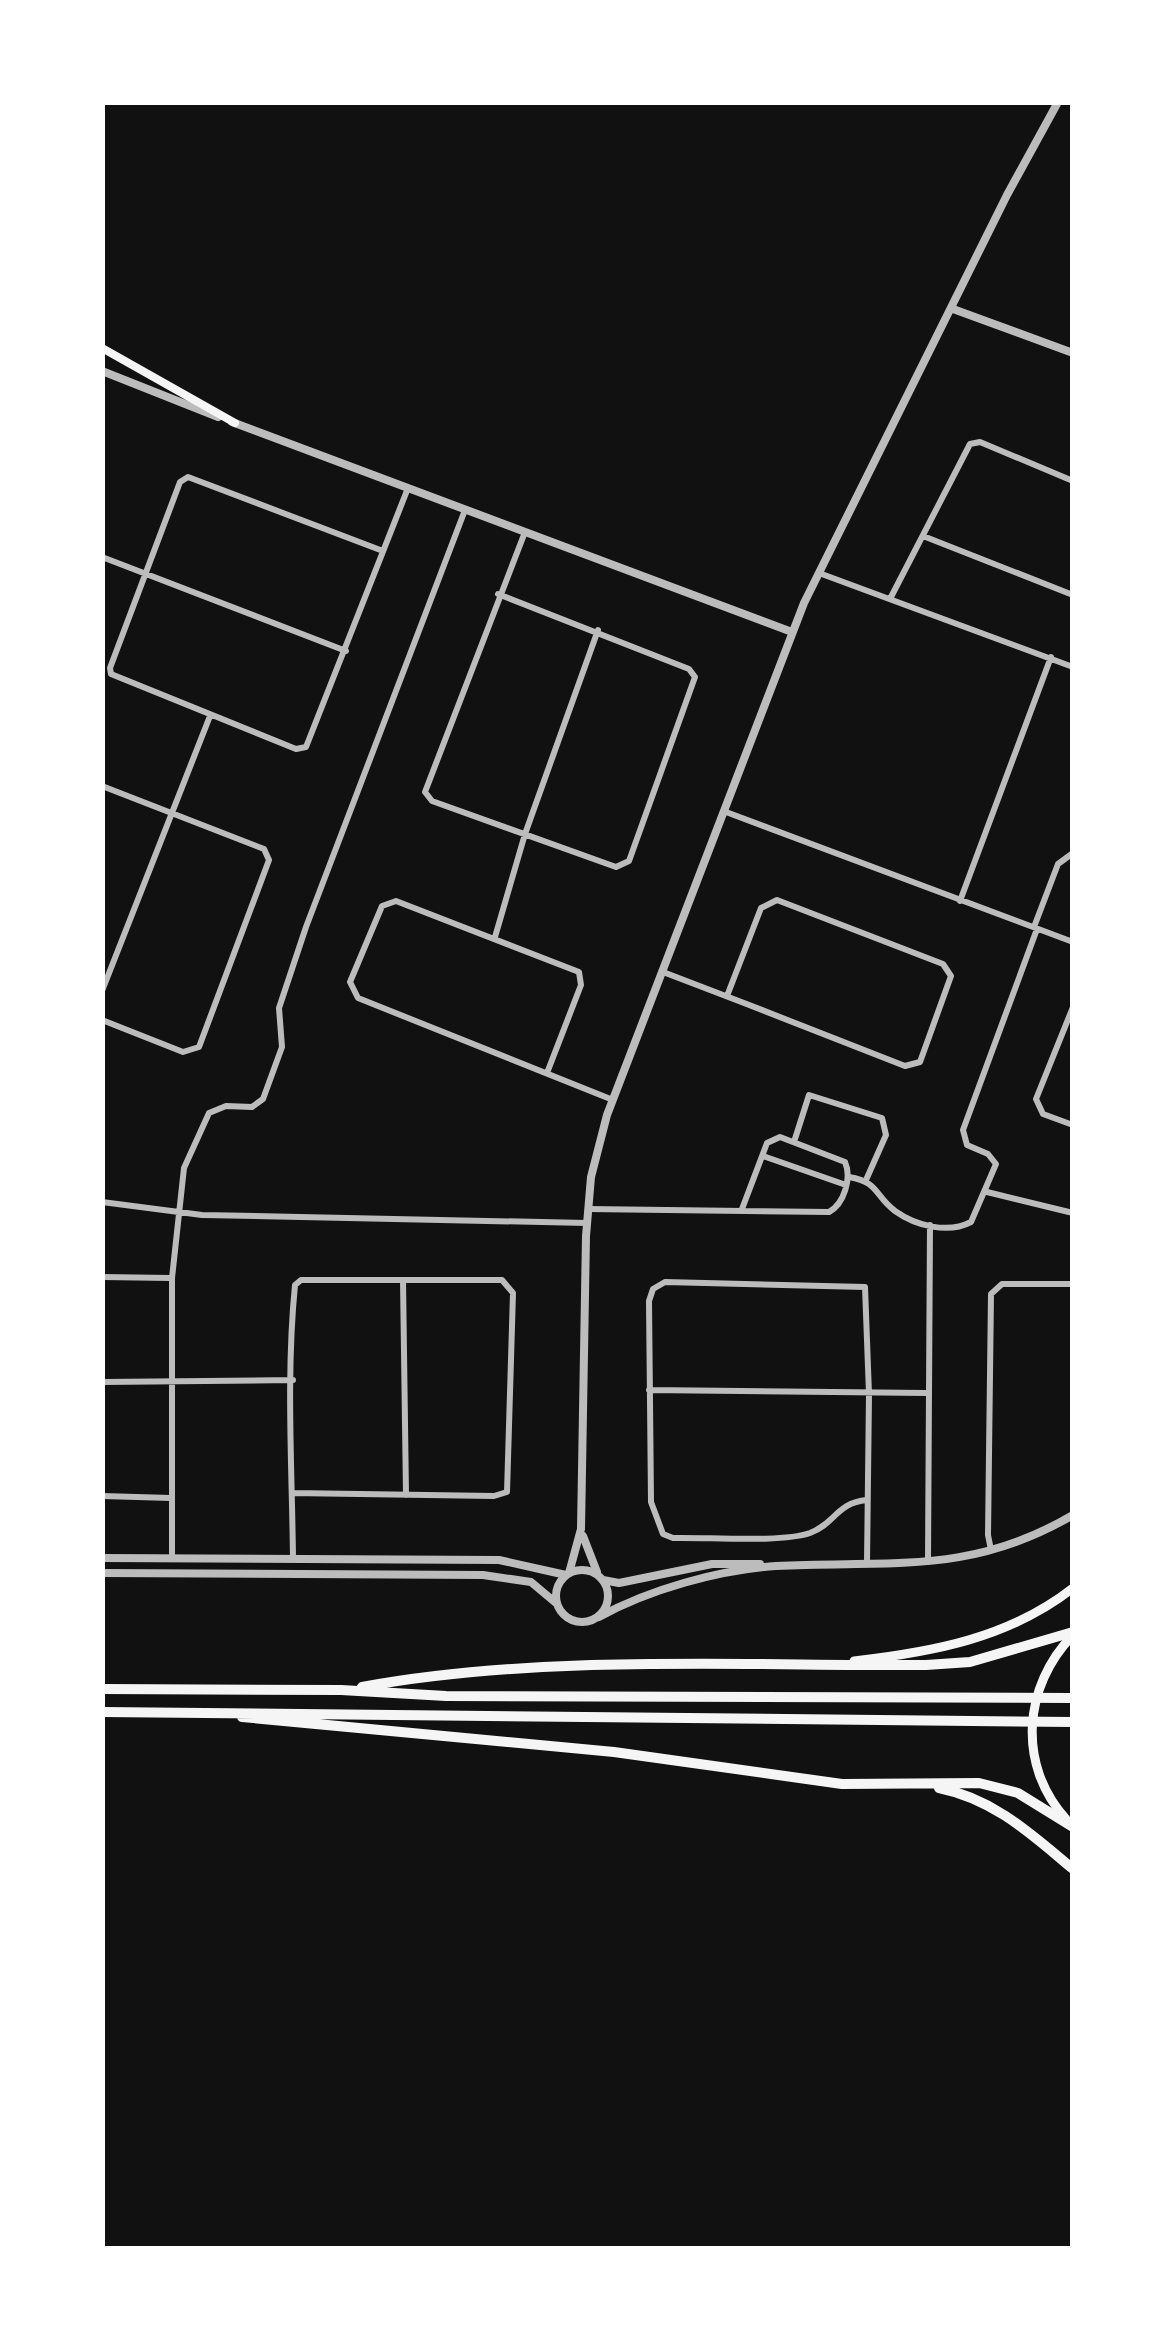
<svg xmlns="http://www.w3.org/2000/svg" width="1175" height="2351" viewBox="0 0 1175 2351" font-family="'IBM Plex Sans',sans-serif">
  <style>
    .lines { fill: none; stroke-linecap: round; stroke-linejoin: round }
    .minor { stroke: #bcbcbc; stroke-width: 6 }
    .tertiary { stroke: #bcbcbc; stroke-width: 8 }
    .secondary { stroke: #f5f5f5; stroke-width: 8 }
    .trunk { stroke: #f5f5f5; stroke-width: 9 }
    .motorway { stroke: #f5f5f5; stroke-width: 10 }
  </style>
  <rect width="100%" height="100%" fill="#111"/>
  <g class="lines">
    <!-- minor -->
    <path class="minor" d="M 1073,267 L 1073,276
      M 923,536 L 1073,595
      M 383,551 L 188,477 L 180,482 L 110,668 L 111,674 L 296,749 L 306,747 L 408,488
      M 102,557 L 346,651
      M 819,573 L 1073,667
      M 498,594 L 689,669 L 695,677 L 629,861 L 616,867 L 432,801 L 425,792 L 525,532
      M 890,599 L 970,444 L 980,442 L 1073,481
      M 102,786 L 264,849 L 269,860 L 199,1047 L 183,1052 L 102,1020
      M 726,812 L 1073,942
      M 960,901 L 1051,657
      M 1034,927 L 1058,864 L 1073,853
      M 495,937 L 525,834 L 598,630
      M 663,972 L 744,1003 L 905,1066 L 920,1062 L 951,976 L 943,964 L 777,900 L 761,908 L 727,996
      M 102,991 L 210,716
      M 1073,1007 L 1036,1099 L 1043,1114 L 1073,1125
      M 547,1073 L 581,985 L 579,972 L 396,901 L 382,906 L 350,982 L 358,998 L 613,1100
      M 794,1142 L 809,1095 L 882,1118 L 886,1135 L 866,1180
      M 763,1156 L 846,1185
      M 849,1177 C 879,1182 874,1195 895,1211 C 916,1226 948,1234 971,1222 L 996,1164 L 988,1154 L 967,1145 L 963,1130 L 1037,929
      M 987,1192 L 1073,1213
      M 102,1202 L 202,1215 L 587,1223
      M 588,1209 L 829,1212 C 844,1204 852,1178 845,1162 L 780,1137 L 767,1143 L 742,1209
      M 102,1277 L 170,1278
      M 403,1280 L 406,1495
      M 102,1382 L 293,1380
      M 649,1390 L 926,1393
      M 292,1493 L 494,1496 L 507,1492 L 513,1293 L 502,1280 L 301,1280 L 295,1285 C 286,1375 292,1468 293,1558
      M 102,1496 L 171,1498
      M 991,1550 L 988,1535 L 991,1294 L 1002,1284 L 1073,1284
      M 172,1558 L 172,1278 L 184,1168 L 209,1113 L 226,1106 L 252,1107 L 263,1099 L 282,1047 L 279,1008 L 306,927 L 465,510
      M 928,1562 L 930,1225
      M 867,1563 L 869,1394 L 865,1287 L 665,1282 L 653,1289 L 649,1301 L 651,1502 L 663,1534 L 673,1538 C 707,1537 781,1543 810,1533 C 836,1523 836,1503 867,1500"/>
    <!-- tertiary -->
    <path class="tertiary" d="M 953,309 L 1073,353
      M 102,371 L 218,417
      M 232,422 L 792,632
      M 583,1536 L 597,1572
      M 102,1558 L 499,1560 L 566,1575
      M556 1596a26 26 0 1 1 52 0a26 26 0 1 1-52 0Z
      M 102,1573 L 483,1575 L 531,1582 L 556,1603
      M 569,1573 L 581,1529 L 586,1236 L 591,1177 L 607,1115 L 804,603 L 1007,195 L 1058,102
      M 603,1580 L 619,1583 L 712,1564 L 760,1564
      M 599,1617 C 650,1589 719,1570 776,1566 C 889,1560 969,1576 1073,1515"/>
    <!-- secondary -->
    <path class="secondary" d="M 102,348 L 235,423"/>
    <!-- trunk -->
    <path class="trunk" d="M 854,1661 C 933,1652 1009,1638 1073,1588
      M 1066,1819 C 1017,1765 1023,1686 1073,1635"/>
    <!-- motorway -->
    <path class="motorway" d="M 362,1687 C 541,1654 744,1666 926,1665 L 970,1662 L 1073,1632
      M 102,1689 L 341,1690 L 446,1696 L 1073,1698
      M 102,1712 L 1073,1722
      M 242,1717 L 614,1752 L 842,1784 L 979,1783 L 1018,1793 L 1073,1827
      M 939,1788 C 994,1799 1031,1834 1073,1869"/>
  </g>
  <!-- border -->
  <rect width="1175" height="2351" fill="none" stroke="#ffffff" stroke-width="210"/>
</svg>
